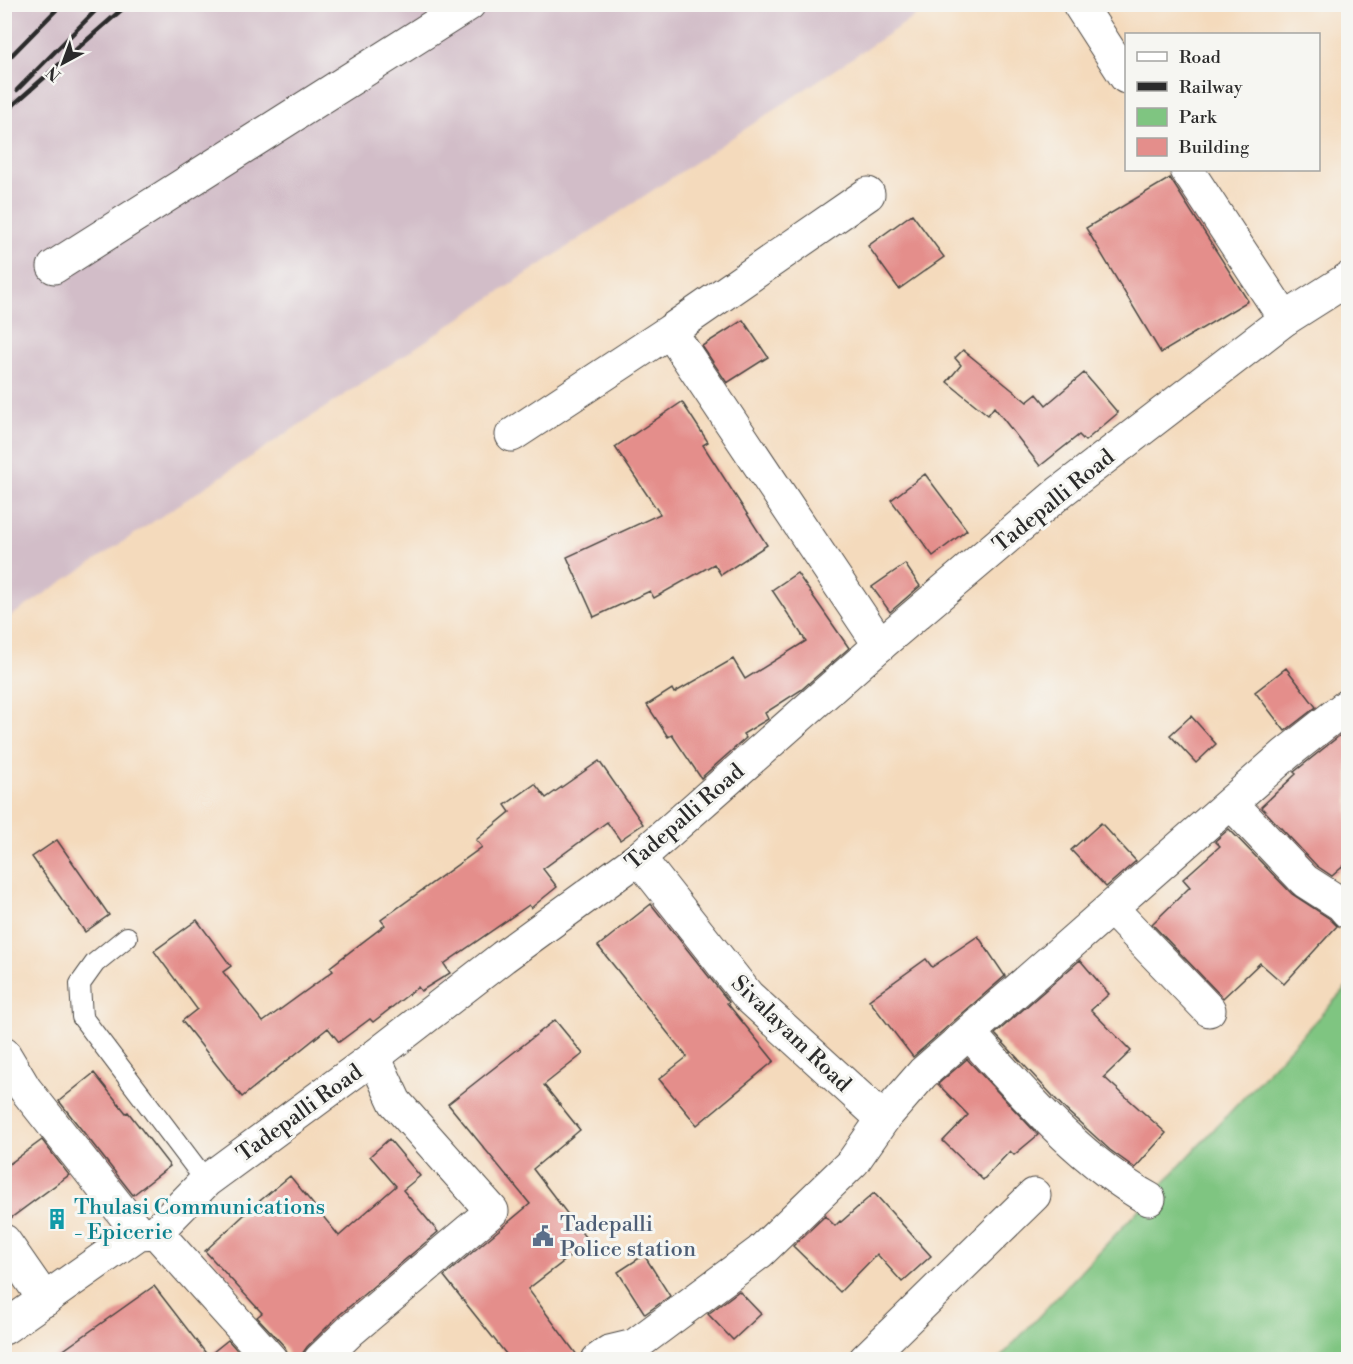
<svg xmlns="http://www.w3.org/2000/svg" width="1353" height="1364" viewBox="0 0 1353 1364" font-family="'Libre Bodoni',serif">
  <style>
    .industrial { fill: #d2bdc8 }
    .green { fill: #7fc581; stroke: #557856; stroke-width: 1.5 }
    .building { fill: #e48e8b }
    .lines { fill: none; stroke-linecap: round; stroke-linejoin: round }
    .service-casing { stroke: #494541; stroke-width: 22 }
    .minor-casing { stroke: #494541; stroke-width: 35 }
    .tertiary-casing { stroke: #494541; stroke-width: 35 }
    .service { stroke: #fff; stroke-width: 20 }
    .minor { stroke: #fff; stroke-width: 33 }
    .tertiary { stroke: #fff; stroke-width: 33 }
    .rail { stroke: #2b2b2b; stroke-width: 4.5 }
    .labels { text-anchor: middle; stroke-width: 6; stroke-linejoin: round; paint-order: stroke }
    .street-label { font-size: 22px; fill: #2b2b2b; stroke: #f6f6f2 }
    .culture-label { font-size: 22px; fill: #0d838f; stroke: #f6f6f2; text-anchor: start }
    .service-label { font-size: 22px; fill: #4e5e75; stroke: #f6f6f2; text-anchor: start }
  </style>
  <rect width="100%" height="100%" fill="#f6f6f2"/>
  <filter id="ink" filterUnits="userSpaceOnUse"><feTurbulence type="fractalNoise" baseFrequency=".0167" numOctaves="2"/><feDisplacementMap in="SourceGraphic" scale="12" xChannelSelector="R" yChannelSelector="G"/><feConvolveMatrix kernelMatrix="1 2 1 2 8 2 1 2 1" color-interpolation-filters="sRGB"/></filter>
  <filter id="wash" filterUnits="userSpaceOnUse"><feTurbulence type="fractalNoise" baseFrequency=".008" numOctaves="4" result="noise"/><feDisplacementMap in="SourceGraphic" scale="24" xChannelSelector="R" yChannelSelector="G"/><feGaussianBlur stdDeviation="1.35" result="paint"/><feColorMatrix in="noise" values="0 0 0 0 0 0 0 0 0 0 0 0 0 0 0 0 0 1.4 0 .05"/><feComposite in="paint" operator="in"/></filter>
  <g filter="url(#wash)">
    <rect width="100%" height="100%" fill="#f4dabc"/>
    <!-- industrial -->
    <path class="industrial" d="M 5,5 L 932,5 L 5,620 Z"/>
    <!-- green -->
    <path class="green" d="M 1348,986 L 1348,1359 L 998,1360 Z"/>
    <g id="blocks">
      <!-- building -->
      <path class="building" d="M 1170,178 L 1248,301 L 1161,353 L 1086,228 Z
        M 912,214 L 944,257 L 899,289 L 868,246 Z
        M 743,320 L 768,357 L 727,383 L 702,346 Z
        M 963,350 L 1027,402 L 1037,394 L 1046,405 L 1084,373 L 1118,413 L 1085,441 L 1079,435 L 1040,466 L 994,407 L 988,415 L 947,382 L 961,365 L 955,358 Z
        M 682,402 L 708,442 L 703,445 L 767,545 L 721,575 L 714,564 L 654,598 L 650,591 L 594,617 L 567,557 L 660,514 L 615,447 Z
        M 925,474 L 967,530 L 933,556 L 891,500 Z
        M 905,564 L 920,586 L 890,612 L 872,587 Z
        M 797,573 L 849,648 L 801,690 L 765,713 L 768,719 L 743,734 L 746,738 L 701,778 L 672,735 L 668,737 L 647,705 L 672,689 L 674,693 L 733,659 L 745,679 L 806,641 L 772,590 Z
        M 1286,668 L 1316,707 L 1285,731 L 1255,692 Z
        M 1191,716 L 1216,744 L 1196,763 L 1170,735 Z
        M 1348,729 L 1348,862 L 1332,876 L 1317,866 L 1261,807 L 1296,774 L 1294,772 Z
        M 599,761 L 643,824 L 620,840 L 607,822 L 543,869 L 557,887 L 531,908 L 529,905 L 444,964 L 450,973 L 421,991 L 418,987 L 373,1022 L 370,1019 L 339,1042 L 328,1028 L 242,1097 L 182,1021 L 197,1009 L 154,951 L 197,920 L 231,966 L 223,972 L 263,1022 L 333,971 L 330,967 L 385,925 L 381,920 L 482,847 L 476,840 L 510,812 L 505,805 L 535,784 L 546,798 Z
        M 1101,823 L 1136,861 L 1106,887 L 1071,850 Z
        M 1229,829 L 1292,894 L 1329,918 L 1337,926 L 1284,984 L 1260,963 L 1223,998 L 1152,924 L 1190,887 L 1183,879 L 1220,846 L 1215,841 Z
        M 57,840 L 109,915 L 85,932 L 32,857 Z
        M 651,904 L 729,1002 L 727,1003 L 774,1061 L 697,1125 L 659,1079 L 687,1057 L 598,946 Z
        M 978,936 L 1005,976 L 913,1057 L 869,1000 L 926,959 L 932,967 Z
        M 1080,960 L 1109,994 L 1091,1010 L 1131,1051 L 1104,1077 L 1166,1133 L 1135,1168 L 1110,1150 L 1066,1110 L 995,1034 Z
        M 555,1020 L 583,1054 L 544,1085 L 580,1130 L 533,1169 L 589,1242 L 528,1289 L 580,1359 L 510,1359 L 444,1276 L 530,1204 L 448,1104 Z
        M 967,1059 L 1038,1135 L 1014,1155 L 1010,1151 L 983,1180 L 943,1141 L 968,1115 L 938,1084 Z
        M 94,1073 L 126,1113 L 128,1112 L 170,1166 L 133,1195 L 59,1101 Z
        M 389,1139 L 420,1176 L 403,1190 L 438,1232 L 337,1317 L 307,1347 L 302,1354 L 302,1359 L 289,1359 L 285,1347 L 257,1317 L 262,1313 L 205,1251 L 256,1204 L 290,1176 L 339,1236 L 396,1186 L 370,1156 Z
        M 42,1140 L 69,1175 L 4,1223 L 4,1168 Z
        M 874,1193 L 931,1256 L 902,1282 L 877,1254 L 840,1292 L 793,1246 L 825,1216 L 835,1226 L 840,1221 L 841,1222 Z
        M 644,1255 L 670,1296 L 645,1314 L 618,1272 Z
        M 154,1286 L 208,1356 L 228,1340 L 245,1359 L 51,1359 Z
        M 739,1291 L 761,1314 L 733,1340 L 708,1314 Z"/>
    </g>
  </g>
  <g filter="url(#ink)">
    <use href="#blocks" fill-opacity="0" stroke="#494541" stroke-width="1.5"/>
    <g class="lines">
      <defs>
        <path id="service" d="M 127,937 L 95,963 L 80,984 L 82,1017 L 206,1181"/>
        <path id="minor" d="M 1079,4 L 1126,77
          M 1187,170 L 1285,319
          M 54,267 L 469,4
          M 670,331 L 880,645
          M 512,435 L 670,331 L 868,194
          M 1231,803 L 1305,881 L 1341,904 L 1348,912
          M 639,858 L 748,996 L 883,1119
          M 1111,908 L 1209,1010
          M 969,1033 C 1023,1093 1078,1159 1149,1199
          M 4,1054 L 25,1089 L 139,1233
          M 156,1232 L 271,1360
          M 4,1241 L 45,1300
          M 320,1360 L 350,1331 L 492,1211 L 395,1102 L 374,1057
          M 598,1360 L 609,1352 L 634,1346 L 760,1252 L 853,1162 L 883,1119 L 923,1073 L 1286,754 L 1348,705
          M 865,1360 L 1034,1195"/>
        <path id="tertiary" d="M 4,1328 L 139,1233 L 156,1232 L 206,1181 L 374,1057 L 503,957 L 639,858 L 880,645 L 1060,492 L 1285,319 L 1348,279"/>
      </defs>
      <!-- service casing -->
      <use href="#service" class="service-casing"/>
      <!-- minor casing -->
      <use href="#minor" class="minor-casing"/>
      <!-- tertiary casing -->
      <use href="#tertiary" class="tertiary-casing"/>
      <!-- service -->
      <use href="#service" class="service"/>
      <!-- minor -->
      <use href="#minor" class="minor"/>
      <!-- tertiary -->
      <use href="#tertiary" class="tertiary"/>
      <!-- rail -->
      <path class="rail" d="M 4,63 L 62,4
        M 17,90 L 102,4
        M 4,113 L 128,4"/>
    </g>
  </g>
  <!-- icons -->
  <defs>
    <symbol id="building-bare" viewBox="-9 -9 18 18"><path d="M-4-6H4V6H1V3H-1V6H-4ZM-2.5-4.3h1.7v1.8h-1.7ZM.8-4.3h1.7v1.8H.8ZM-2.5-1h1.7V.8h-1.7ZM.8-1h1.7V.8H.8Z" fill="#0f9aa8" stroke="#f6f6f2" stroke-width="2.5" paint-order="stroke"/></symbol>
    <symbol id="civic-bare" viewBox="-9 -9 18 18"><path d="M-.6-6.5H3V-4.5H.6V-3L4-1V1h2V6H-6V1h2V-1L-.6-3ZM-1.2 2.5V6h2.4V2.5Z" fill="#5c6f8a" stroke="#f6f6f2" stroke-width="2.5" paint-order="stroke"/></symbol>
  </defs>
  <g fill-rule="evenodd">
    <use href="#building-bare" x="42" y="1204" width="30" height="30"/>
    <use href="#civic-bare" x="528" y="1221" width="30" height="30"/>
  </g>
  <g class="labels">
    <!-- street labels -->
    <g class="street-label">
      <text transform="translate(1053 500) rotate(-39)" y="8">Tadepalli Road</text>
      <text transform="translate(684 816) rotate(-41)" y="8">Tadepalli Road</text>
      <text transform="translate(792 1033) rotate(44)" y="8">Sivalayam Road</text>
      <text transform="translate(299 1112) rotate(-36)" y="8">Tadepalli Road</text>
    </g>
    <!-- culture labels -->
    <g class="culture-label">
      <text x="74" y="1214">Thulasi Communications<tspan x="74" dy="25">- Epicerie</tspan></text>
    </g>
    <!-- service labels -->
    <g class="service-label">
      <text x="560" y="1231">Tadepalli<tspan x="560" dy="25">Police station</tspan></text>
    </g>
  </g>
  <!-- margin -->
  <rect width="1353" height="1364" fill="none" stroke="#f6f6f2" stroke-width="24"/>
  <!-- legend -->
  <rect x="1125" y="33" width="195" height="138" fill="#f6f6f2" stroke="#a5a5a2" stroke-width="1.5"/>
  <rect x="1137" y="52" width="30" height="9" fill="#ffffff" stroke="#a5a5a2" stroke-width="1.5"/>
  <text x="1179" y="63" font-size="18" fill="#2b2b2b">Road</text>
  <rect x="1137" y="82" width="30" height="9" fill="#2b2b2b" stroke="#a5a5a2" stroke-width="1.5"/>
  <text x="1179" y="93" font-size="18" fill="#2b2b2b">Railway</text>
  <rect x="1137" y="108" width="30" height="18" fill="#7fc581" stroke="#a5a5a2" stroke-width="1.5"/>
  <text x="1179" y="123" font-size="18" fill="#2b2b2b">Park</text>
  <rect x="1137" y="138" width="30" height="18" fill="#e48e8b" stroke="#a5a5a2" stroke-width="1.5"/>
  <text x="1179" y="153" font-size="18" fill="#2b2b2b">Building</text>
  <!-- north arrow -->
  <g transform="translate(63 63) rotate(221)" stroke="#f6f6f2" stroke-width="4.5" paint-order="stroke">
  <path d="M0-4.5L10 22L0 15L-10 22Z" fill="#2b2b2b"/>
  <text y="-9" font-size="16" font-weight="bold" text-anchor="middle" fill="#2b2b2b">N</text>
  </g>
</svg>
